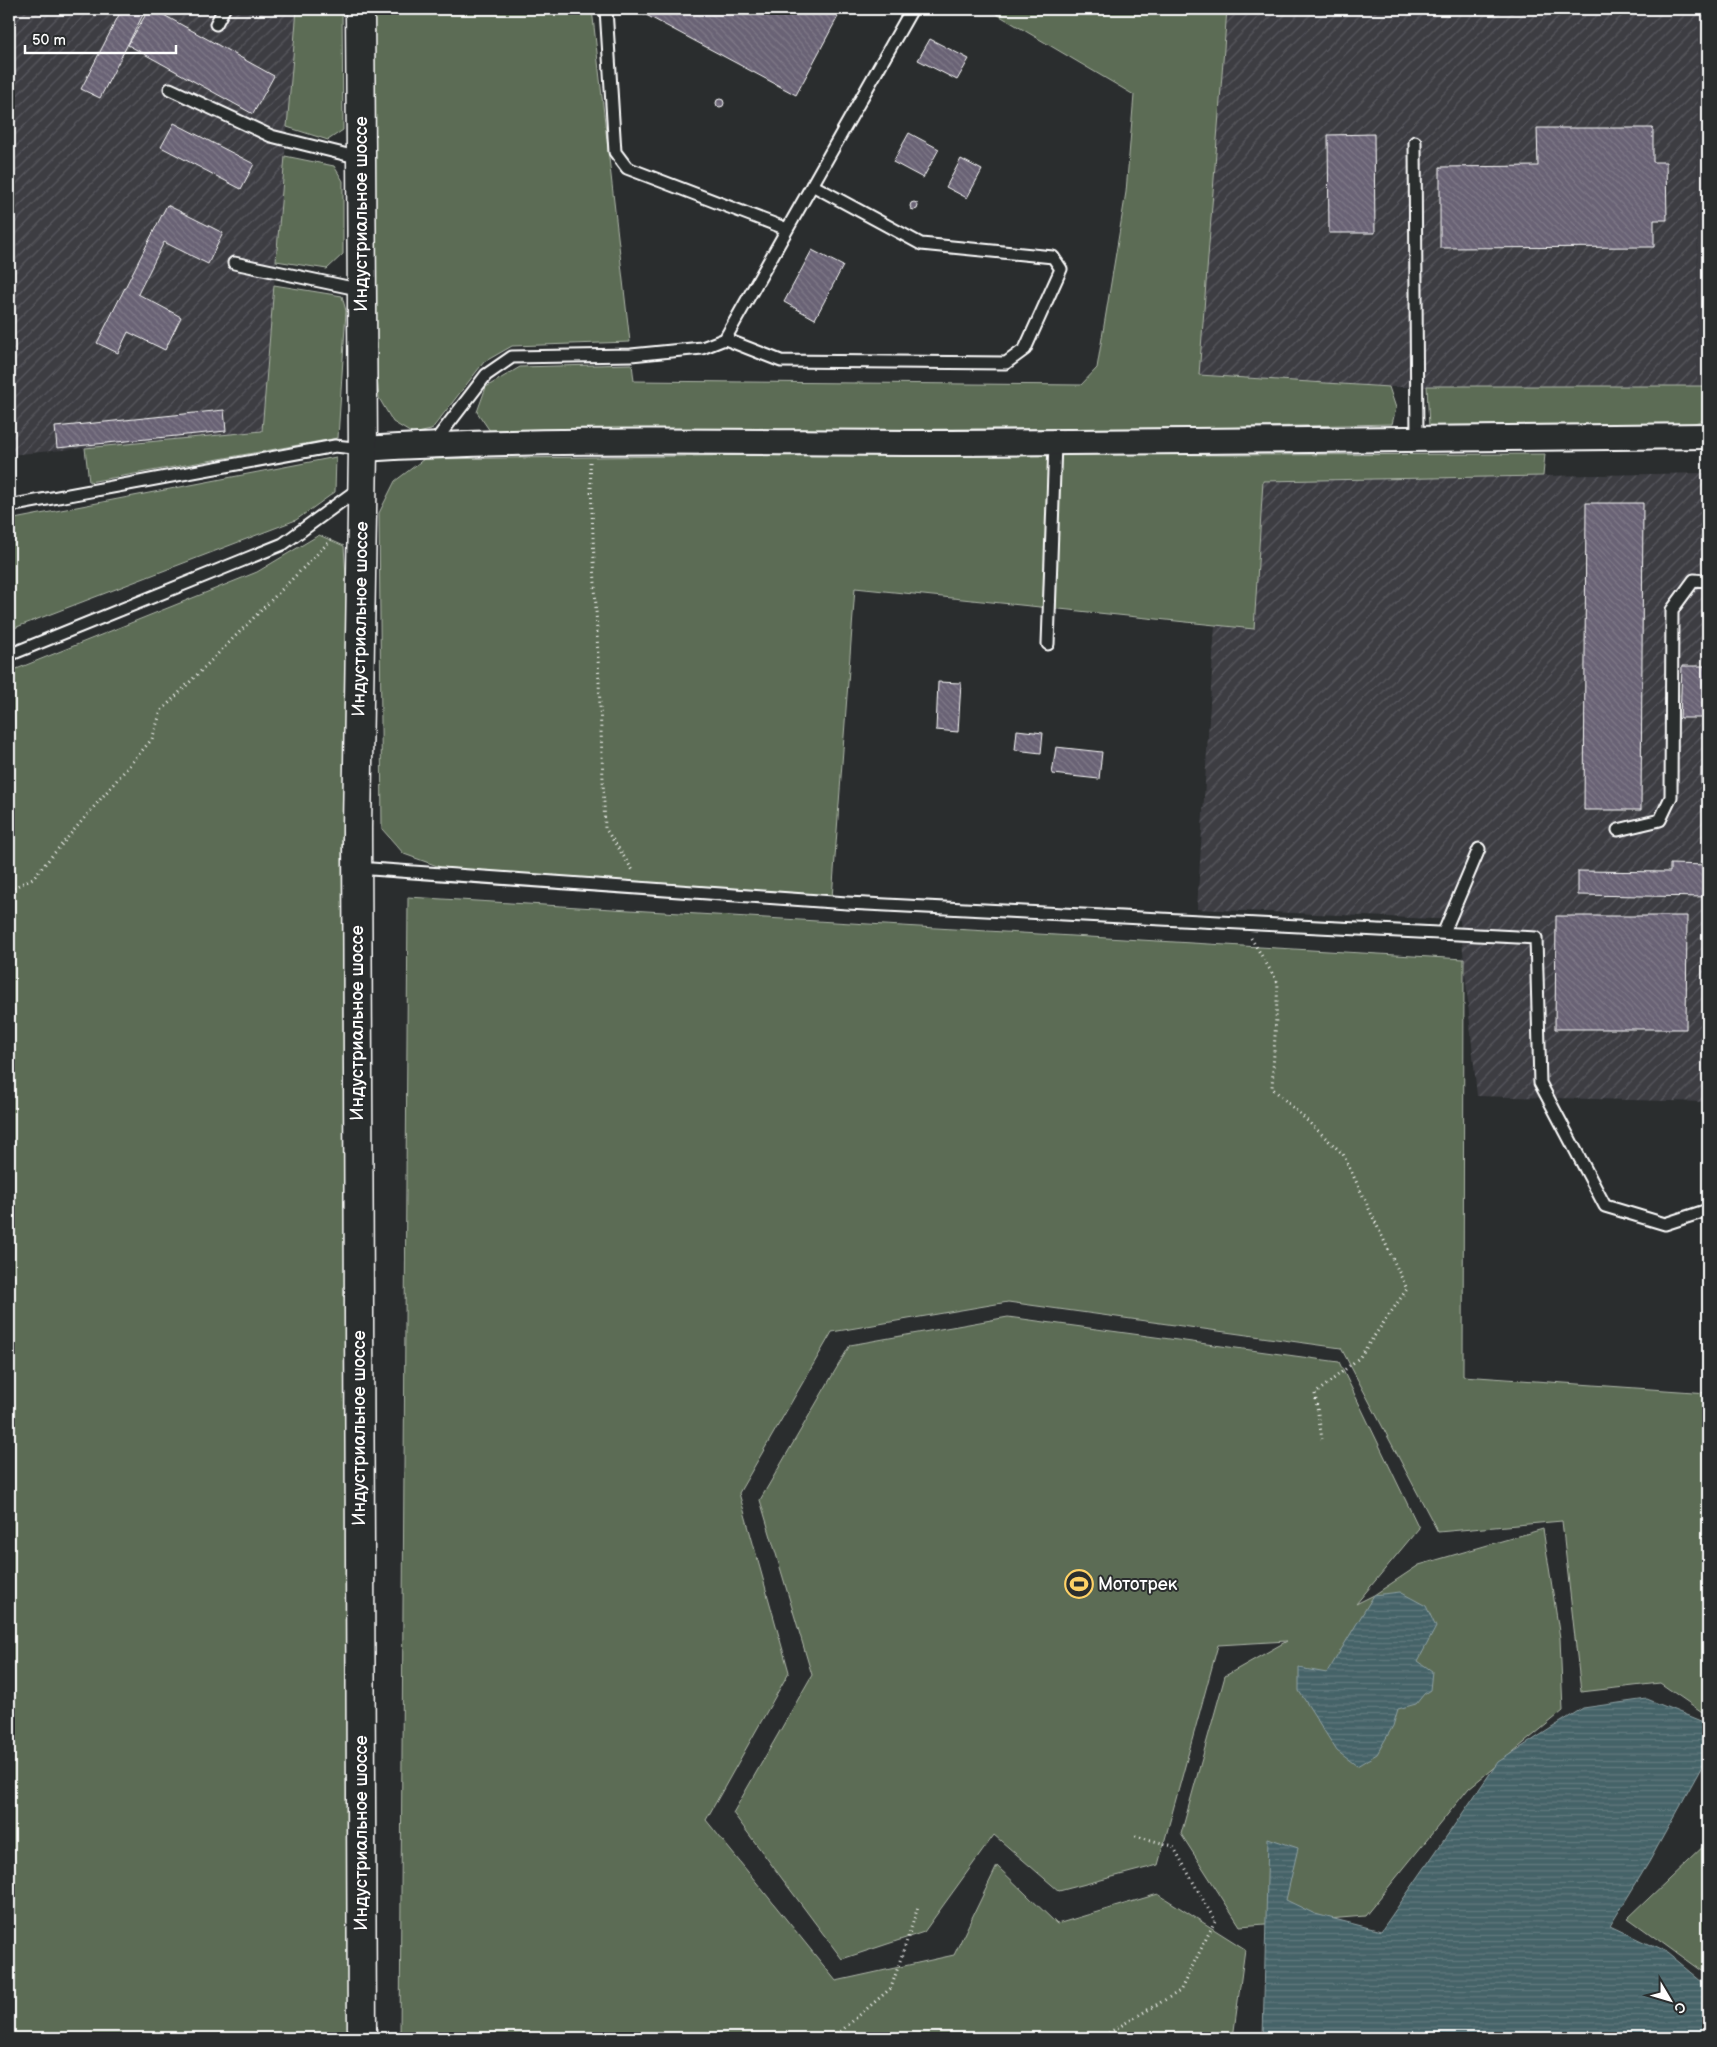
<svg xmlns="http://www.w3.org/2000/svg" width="1717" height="2047" viewBox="0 0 1717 2047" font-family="'Balsamiq Sans',sans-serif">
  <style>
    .built { fill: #3d3d43 }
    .industrial { fill: url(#industrial-furrows) }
    .green { fill: #5c6c54; stroke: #aeb6aa }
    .water { fill: url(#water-rules); stroke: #8fa1a4 }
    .building { fill: url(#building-back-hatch); stroke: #fff }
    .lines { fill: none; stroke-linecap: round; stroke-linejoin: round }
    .service-casing { stroke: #fff; stroke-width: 15 }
    .minor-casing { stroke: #fff; stroke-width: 28 }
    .secondary-casing { stroke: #fff; stroke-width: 31 }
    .path { stroke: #fff; stroke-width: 3; stroke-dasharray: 1 4; stroke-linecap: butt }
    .service { stroke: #2a2d2e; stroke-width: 11 }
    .minor { stroke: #2a2d2e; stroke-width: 24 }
    .secondary { stroke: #2a2d2e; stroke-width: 28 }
    .labels { text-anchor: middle; stroke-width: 4; stroke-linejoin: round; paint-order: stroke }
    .street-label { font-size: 18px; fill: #fff; stroke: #2a2d2e }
    .poi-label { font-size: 18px; fill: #fff; stroke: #2a2d2e; text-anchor: start }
  </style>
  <defs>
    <pattern id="industrial-furrows" width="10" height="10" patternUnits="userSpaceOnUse" patternTransform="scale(1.25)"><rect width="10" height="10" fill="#3d3d43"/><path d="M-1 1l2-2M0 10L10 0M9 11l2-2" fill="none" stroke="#5a5a5f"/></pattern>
    <pattern id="water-rules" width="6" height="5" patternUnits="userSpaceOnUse" patternTransform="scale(1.25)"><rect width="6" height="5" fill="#456368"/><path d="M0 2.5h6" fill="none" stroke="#617a7f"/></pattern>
    <pattern id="building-back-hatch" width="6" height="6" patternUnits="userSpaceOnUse" patternTransform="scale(1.25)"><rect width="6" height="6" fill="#696274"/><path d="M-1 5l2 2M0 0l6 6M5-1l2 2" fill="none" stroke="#807a89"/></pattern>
  </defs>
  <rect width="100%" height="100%" fill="#2a2d2e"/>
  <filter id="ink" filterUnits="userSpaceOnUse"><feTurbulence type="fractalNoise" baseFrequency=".02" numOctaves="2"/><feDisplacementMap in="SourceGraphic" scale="10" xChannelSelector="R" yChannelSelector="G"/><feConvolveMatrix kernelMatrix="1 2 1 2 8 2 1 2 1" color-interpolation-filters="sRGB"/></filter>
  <g filter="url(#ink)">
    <!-- built -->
    <path class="built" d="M 1698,9 L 1708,9 L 1708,386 L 1697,386 Z"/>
    <!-- industrial -->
    <path class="industrial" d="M 9,9 L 297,9 L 262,431 L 9,455 Z
      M 1227,9 L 1698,9 L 1697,386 L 1389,387 L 1199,375 Z
      M 1708,473 L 1708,1102 L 1477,1096 L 1460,920 L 1197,909 L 1215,625 L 1254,629 L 1263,481 Z"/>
    <!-- green -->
    <path class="green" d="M 297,9 L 342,9 L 343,130 L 328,140 L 287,127 Z
      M 372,9 L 592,9 L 630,342 L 512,346 L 484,362 L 431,430 L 413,434 L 393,422 L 379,398 L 376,366 Z
      M 988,9 L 1227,9 L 1199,375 L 1389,387 L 1396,408 L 1392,424 L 1207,428 L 490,431 L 477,412 L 486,387 L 520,367 L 632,364 L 634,381 L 1081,385 L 1097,368 L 1126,192 L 1134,95 Z
      M 285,156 L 334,166 L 343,181 L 343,254 L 327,269 L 276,261 Z
      M 274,285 L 342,296 L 346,311 L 338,438 L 89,482 L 85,448 L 262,431 Z
      M 1427,386 L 1707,386 L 1704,420 L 1685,426 L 1429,427 Z
      M 812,452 L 1230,455 L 1545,454 L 1543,476 L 1263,481 L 1254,629 L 855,588 L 832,898 L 443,868 L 404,854 L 382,829 L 379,513 L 395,481 L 424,459 L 770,455 Z
      M 336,457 L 335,492 L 296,520 L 9,630 L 9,520 Z
      M 319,535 L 344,546 L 349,622 L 342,845 L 351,2038 L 9,2038 L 9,672 L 257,572 Z
      M 408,897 L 1464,959 L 1463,1376 L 1708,1393 L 1708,1716 L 1660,1683 L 1581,1692 L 1562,1521 L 1438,1532 L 1341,1348 L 1008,1302 L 832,1332 L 739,1493 L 789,1672 L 706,1820 L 836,1981 L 954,1955 L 997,1866 L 1057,1924 L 1158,1894 L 1245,1949 L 1233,2038 L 400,2038 Z
      M 1008,1317 L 1339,1362 L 1419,1528 L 1356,1604 L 1374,1595 L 1419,1565 L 1543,1529 L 1560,1638 L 1563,1711 L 1469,1788 L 1365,1916 L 1240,1926 L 1181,1834 L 1225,1676 L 1287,1641 L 1218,1645 L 1158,1865 L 1059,1891 L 994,1835 L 924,1932 L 842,1959 L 733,1813 L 812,1675 L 760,1500 L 850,1345 Z
      M 1708,1842 L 1708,1976 L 1628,1918 Z"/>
    <!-- water -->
    <path class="water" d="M 1400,1592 L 1426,1606 L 1436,1627 L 1418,1661 L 1432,1671 L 1430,1690 L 1424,1694 L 1416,1704 L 1398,1709 L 1393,1726 L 1377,1754 L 1357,1766 L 1337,1751 L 1299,1691 L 1299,1668 L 1327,1673 L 1374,1595 Z
      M 1647,1699 L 1708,1724 L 1708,1745 L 1702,1766 L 1649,1862 L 1610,1926 L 1667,1953 L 1708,1987 L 1708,2038 L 1263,2038 L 1268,1838 L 1298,1848 L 1286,1900 L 1315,1914 L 1381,1931 L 1498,1762 L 1583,1708 Z"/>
    <!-- building -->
    <path class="building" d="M 122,9 L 146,9 L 100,98 L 81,89 Z
      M 149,9 L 153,9 L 274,76 L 253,114 L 128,45 Z
      M 635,9 L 842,9 L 796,95 Z
      M 930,39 L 969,59 L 957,80 L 918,60 Z
      M716 103a4 4 0 1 1 8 0a4 4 0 1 1-8 0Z
      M 174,123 L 254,164 L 241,189 L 161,147 Z
      M 1537,128 L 1653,128 L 1653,162 L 1666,162 L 1667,220 L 1654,220 L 1654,247 L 1440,248 L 1440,167 L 1538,166 Z
      M 909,133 L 939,149 L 923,178 L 893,162 Z
      M 1374,134 L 1375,233 L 1329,233 L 1328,135 Z
      M 961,159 L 982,170 L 967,198 L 946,187 Z
      M910 206a4 4 0 1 1 8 0a4 4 0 1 1-8 0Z
      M 167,205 L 223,233 L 208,264 L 164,242 L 138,294 L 181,317 L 165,350 L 128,332 L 118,353 L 97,343 Z
      M 812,250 L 843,266 L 815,319 L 784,302 Z
      M 224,410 L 226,431 L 57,448 L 55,427 Z
      M 1586,503 L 1643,503 L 1641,810 L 1584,810 Z
      M 1682,666 L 1708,666 L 1708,718 L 1680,718 Z
      M 938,682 L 961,683 L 958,732 L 936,730 Z
      M 1017,730 L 1043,733 L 1041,753 L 1015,750 Z
      M 1056,747 L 1102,752 L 1099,779 L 1052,774 Z
      M 1701,768 L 1708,768 L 1708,785 L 1701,785 Z
      M 1670,864 L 1708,865 L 1708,897 L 1578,895 L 1578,871 L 1670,872 Z
      M 1556,916 L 1687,916 L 1686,1029 L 1555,1029 Z"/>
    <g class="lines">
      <defs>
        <path id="service" d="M 606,9 L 615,152 L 627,168 L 787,229
          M 216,24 L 224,9
          M 170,89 L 271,136 L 360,158
          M 1415,142 L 1417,439
          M 234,263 L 362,290
          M 725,339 L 781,361 L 1006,363 L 1025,349 L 1061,269 L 1053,257 L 921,244 L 812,185
          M 433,444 L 486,375 L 512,357 L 631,355 L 702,348 L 725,339 L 912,9
          M 9,506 L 335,446 L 363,449
          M 1048,644 L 1055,443
          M 9,655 L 283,544 L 361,487
          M 1618,830 L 1660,820 L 1671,797 L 1672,610 L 1694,580 L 1708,581
          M 357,868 L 847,903 L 1536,938 L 1540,1083 L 1605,1206 L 1665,1224 L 1708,1210
          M 1444,932 L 1479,849"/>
        <path id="minor" d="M 363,449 C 558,437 755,443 951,443 C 1203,442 1456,438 1708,436"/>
        <path id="secondary" d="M 360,9 L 363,449 L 357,828 L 362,2038"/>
      </defs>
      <!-- service casing -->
      <use href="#service" class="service-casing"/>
      <!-- minor casing -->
      <use href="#minor" class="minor-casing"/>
      <!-- secondary casing -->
      <use href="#secondary" class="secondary-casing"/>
      <!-- path -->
      <path class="path" d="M 590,462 L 605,828 L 634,872
        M 9,890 L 33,878 L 152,739 L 161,711 L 331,540
        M 1251,938 L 1278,983 L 1272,1088 L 1343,1154 L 1407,1289 L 1359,1358 L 1315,1394 L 1322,1439
        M 833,2038 L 891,1988 L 918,1907
        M 1100,2038 L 1180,1991 L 1215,1921 L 1173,1846 L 1132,1835"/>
      <!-- service -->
      <use href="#service" class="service"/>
      <!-- minor -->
      <use href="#minor" class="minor"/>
      <!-- secondary -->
      <use href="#secondary" class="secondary"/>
    </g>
  </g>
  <!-- icons -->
  <defs>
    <symbol id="stadium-ring" viewBox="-11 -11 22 22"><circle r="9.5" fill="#2a2d2e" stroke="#ffd166" stroke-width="1.5"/><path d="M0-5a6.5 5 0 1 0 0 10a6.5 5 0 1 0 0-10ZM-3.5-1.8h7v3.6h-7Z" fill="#ffd166"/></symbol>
  </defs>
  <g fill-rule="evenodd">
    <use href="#stadium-ring" x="1063" y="1568" width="32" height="32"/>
  </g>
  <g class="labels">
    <!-- street labels -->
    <g class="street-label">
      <text transform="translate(361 214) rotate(-90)" y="6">Индустриальное шоссе</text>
      <text transform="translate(360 619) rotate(-89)" y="6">Индустриальное шоссе</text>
      <text transform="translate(357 1023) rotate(-90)" y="6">Индустриальное шоссе</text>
      <text transform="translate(359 1428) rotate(-90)" y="6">Индустриальное шоссе</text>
      <text transform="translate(361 1833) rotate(-90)" y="6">Индустриальное шоссе</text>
    </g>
    <!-- poi labels -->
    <g class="poi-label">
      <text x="1098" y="1590">Мототрек</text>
    </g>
  </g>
  <!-- margin -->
  <rect width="1717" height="2047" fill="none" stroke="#2a2d2e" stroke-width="30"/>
  <rect x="15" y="15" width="1687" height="2017" fill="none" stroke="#fff" stroke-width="2" filter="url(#ink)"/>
  <!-- north arrow -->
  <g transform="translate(1670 2000) rotate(128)" stroke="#2a2d2e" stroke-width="4" paint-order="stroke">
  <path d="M0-4L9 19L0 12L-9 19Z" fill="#ffffff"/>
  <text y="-8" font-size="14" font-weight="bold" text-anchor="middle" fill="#ffffff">С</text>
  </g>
  <!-- scale -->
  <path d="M25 45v8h151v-8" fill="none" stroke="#ffffff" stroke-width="2.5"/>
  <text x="32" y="45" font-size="15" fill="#ffffff" stroke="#2a2d2e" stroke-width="4" paint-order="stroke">50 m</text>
</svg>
